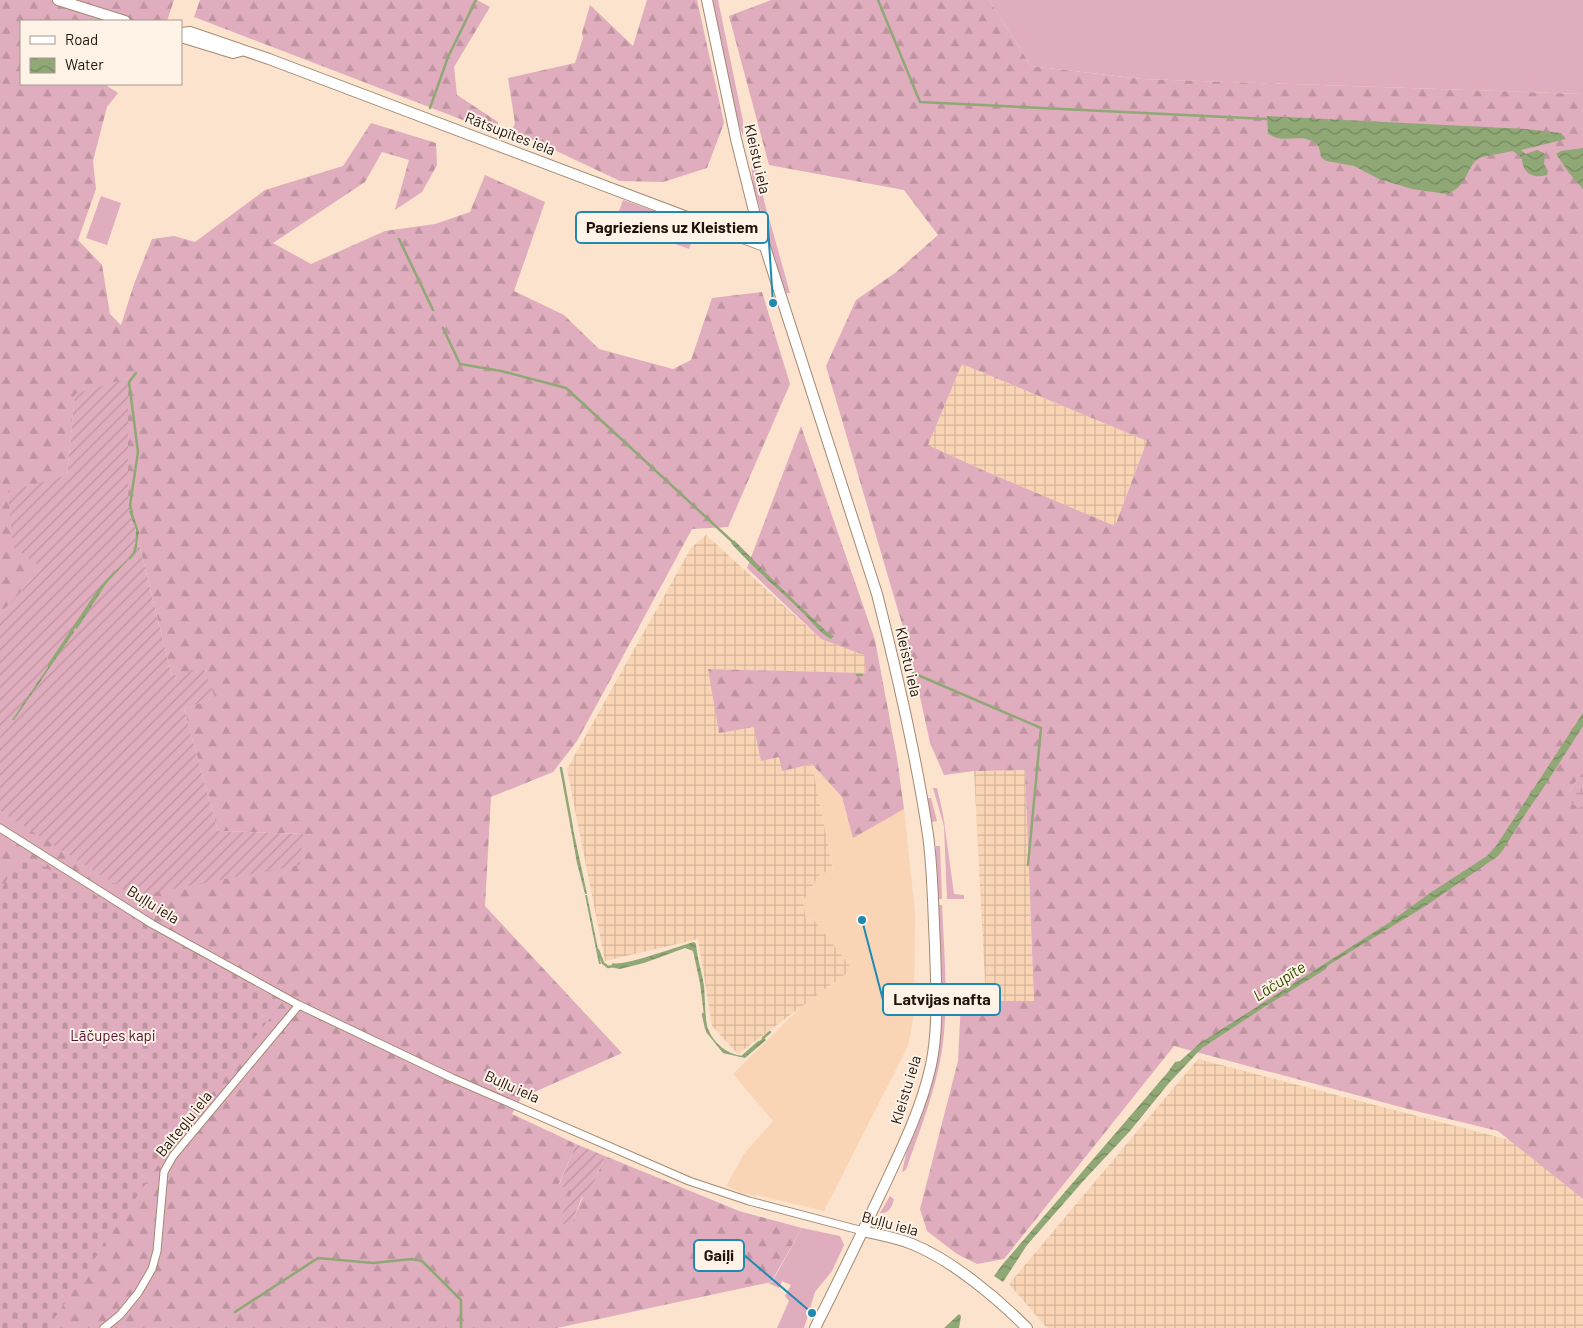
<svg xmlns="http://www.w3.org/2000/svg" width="1583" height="1328" viewBox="0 0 1583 1328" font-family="Barlow,sans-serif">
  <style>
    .built { fill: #f9d5b6 }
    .industrial { fill: url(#industrial-grid) }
    .grass { fill: #dfadbd }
    .forest { fill: url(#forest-firs); fill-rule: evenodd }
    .wetland { fill: url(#wetland-marsh) }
    .cemetery { fill: url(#cemetery-stones) }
    .garden { fill: url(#garden-furrows) }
    .water { fill: url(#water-waves) }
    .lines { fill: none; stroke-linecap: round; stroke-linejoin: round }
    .stream { stroke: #90a876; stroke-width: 2.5 }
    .street-casing { stroke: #a48971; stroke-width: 9 }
    .secondary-casing { stroke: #a48971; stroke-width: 12 }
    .street { stroke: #fff; stroke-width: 7 }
    .secondary { stroke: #fff; stroke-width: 10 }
    .labels { text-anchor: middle; stroke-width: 4; stroke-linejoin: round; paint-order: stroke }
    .street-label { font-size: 15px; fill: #1f150c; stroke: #fff3e8 }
    .park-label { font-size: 15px; fill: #551030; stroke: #fff3e8 }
    .water-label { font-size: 16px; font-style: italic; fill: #324e00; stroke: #fff3e8 }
    .leader { fill: none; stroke: #1e8ab1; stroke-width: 2 }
    .callout-dot { fill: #1e8ab1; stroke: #fff3e8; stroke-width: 2 }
    .callout { fill: #fff3e8; stroke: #1e8ab1; stroke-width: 2 }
    .callout-label { font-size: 16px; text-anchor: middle; font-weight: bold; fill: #1f150c }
  </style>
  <defs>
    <pattern id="industrial-grid" width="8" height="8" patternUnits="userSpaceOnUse" patternTransform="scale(1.25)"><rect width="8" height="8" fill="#f9d5b6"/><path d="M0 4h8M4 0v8" fill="none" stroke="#d5b69b"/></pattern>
    <pattern id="forest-firs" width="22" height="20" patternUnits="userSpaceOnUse" patternTransform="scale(1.25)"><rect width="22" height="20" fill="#dfadbd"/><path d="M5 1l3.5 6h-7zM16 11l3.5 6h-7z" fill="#bf94a1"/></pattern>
    <pattern id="wetland-marsh" width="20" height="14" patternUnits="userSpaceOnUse" patternTransform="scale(1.25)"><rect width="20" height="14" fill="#dfadbd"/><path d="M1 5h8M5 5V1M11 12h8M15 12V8" fill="none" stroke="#bf94a1"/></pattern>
    <pattern id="cemetery-stones" width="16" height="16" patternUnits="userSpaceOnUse" patternTransform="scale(1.25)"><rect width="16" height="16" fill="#dfadbd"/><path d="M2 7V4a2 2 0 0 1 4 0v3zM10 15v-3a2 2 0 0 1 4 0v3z" fill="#bf94a1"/></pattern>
    <pattern id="garden-furrows" width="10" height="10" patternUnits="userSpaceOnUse" patternTransform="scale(1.25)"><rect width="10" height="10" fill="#dfadbd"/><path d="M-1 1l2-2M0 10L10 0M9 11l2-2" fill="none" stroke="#bf94a1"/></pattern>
    <pattern id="water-waves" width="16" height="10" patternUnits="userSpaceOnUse" patternTransform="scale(1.25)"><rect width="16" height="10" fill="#90a876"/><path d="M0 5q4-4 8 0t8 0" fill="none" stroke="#75885f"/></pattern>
  </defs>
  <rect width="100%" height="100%" fill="#fbe3ce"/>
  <!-- built -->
  <path class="built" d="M 812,764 L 842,797 L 853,837 L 904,809 L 915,912 L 914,1015 L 908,1046 L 824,1211 L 757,1195 L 756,1197 L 747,1194 L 746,1195 L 726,1186 L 744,1154 L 773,1121 L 733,1074 L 808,1000 L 835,983 L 814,920 L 806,919 L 803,901 L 821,873 L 833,870 Z"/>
  <!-- industrial -->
  <path class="industrial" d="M 962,364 L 1147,441 L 1115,526 L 987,472 L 928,445 Z
    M 706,535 L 821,639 L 864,655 L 866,673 L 708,669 L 780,757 L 782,770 L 812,764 L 833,871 L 821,873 L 803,901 L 806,919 L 814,920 L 852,969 L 738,1054 L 712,1026 L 698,939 L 605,961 L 567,769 L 691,548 Z
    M 1025,770 L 1034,1001 L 986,1001 L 974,771 Z
    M 1198,1059 L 1583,1159 L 1583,1328 L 1047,1328 L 1009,1284 Z"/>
  <!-- grass -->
  <path class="grass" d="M 712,0 L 718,0 L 743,121 L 743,136 L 738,123 Z
    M 989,0 L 1583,0 L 1583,94 L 1142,79 L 1031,66 Z
    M 754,161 L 767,212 L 762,215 L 753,185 L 751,162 Z
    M 101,196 L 121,203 L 107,245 L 86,238 Z
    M 623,200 L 697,226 L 689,249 L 615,222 Z
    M 767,217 L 769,218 L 790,293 L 786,293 L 784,291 L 760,220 Z
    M 933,788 L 937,788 L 943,814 L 954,894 L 964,895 L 964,899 L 947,899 L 944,826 Z
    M 927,798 L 931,798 L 937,821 L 932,822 Z
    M 936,846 L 940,846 L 942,899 L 938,899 L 935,868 Z
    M 939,905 L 942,905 C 944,952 949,1002 942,1050 C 936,1090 919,1132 906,1170 L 902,1172 L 907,1150 L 924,1107 L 933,1074 L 939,1020 Z
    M 890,1196 L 894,1199 C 892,1207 889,1214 880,1213 Z
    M 802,1228 L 840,1236 L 844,1245 L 832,1271 L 815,1292 L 804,1328 L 777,1328 L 789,1301 L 785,1296 L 791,1285 L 782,1281 L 779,1288 L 768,1283 L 772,1282 Z"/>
  <!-- forest -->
  <path class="forest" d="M 0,0 L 174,0 L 167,21 L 21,21 L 21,84 L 104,84 L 118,93 L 107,107 L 93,161 L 96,189 L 78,240 L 102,265 L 110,314 L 121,325 L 134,284 L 152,239 L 174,236 L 195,242 L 265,190 L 343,166 L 371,123 L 436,143 L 437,165 L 422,192 L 395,210 L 409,160 L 382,152 L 365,182 L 273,243 L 311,264 L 385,231 L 435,224 L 470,212 L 485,175 L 545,202 L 514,291 L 564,315 L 599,349 L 673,369 L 691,360 L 712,298 L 762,292 L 790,384 L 728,527 L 692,529 L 577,741 L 553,772 L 491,797 L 485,906 L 622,1053 L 521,1098 L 512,1114 L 576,1144 L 559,1184 L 573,1191 L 570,1226 L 583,1197 L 587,1198 L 605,1156 L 739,1211 L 802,1228 L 771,1282 L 557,1328 L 0,1328 L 0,811 L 44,838 L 302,834 L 218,831 L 184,709 L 214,697 L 172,676 L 128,500 L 128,378 L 75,395 L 67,476 L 42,568 L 0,614 Z
    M 200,0 L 477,0 L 490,7 L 454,67 L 457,95 L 498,122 L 497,133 L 194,17 Z
    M 647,0 L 697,0 L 724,123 L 707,168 L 663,182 L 620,181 L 512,130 L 515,123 L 508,78 L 575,63 L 583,38 L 582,33 L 590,5 L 633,46 Z
    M 771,0 L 989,0 L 1031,66 L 1142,79 L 1583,94 L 1583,771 L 1569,792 L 1579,809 L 1583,809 L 1583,1199 L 1498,1131 L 1408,1109 L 1174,1046 L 1004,1259 L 977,1264 L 957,1254 L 927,1231 L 920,1209 L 958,1061 L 961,1001 L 1034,1001 L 1025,770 L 974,771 L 944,775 L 930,743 L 910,651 L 826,366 L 856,300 L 895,273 L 938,235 L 904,190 L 769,165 L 729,16 ZM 962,364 L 1147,441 L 1115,526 L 987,472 L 928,445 Z
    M 801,426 L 875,640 L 897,758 L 904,809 L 853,838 L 842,797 L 812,764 L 782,771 L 779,757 L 761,761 L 754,727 L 719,733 L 708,669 L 866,673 L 864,655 L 821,639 L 747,568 Z"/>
  <!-- wetland -->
  <path class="wetland" d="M 1583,771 L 1583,809 L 1579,809 L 1570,801 L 1569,792 Z"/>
  <!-- cemetery -->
  <path class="cemetery" d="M 21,854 L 284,1000 L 171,1146 L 48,1328 L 0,1328 L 0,892 Z"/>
  <!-- garden -->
  <path class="garden" d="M 128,378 L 128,500 L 172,676 L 203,667 L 215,697 L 184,709 L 218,831 L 303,834 L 300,865 L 134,896 L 0,811 L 0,614 L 42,568 L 13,547 L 8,491 L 67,476 L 75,394 Z
    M 576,1144 L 605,1156 L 587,1199 L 582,1197 L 570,1227 L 559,1222 L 572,1191 L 559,1185 Z"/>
  <!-- water -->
  <path class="water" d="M 1267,116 L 1526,129 L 1561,133 L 1566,139 L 1521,150 L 1526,154 L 1537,150 L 1544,153 L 1545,155 L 1544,164 L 1548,171 L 1547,175 C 1533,179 1522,173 1522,158 L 1513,151 L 1482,157 C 1466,162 1470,186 1447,194 L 1412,189 L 1379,179 L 1354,166 L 1326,161 L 1321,157 L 1319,147 C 1316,144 1313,141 1309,140 C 1296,135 1279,144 1268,133 Z
    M 1583,148 L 1583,189 L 1569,173 L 1556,154 L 1561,151 Z
    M 129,511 L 132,511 L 139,532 L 136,551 L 107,582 L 77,629 L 74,627 C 82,618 87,608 94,597 C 105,581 120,566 135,553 L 136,530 Z
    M 734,540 L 776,583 L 827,632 L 834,636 L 831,639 C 819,633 812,621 802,612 C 779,589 753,568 731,543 Z
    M 73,630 L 74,632 L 14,720 L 12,720 Z
    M 1583,713 L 1583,726 L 1542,790 L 1526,813 L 1503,850 L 1498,856 L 1424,907 L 1327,966 L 1326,969 L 1269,1004 L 1202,1048 L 1169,1083 L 1130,1131 L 1086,1178 L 1027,1245 L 1003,1282 L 994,1276 L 1002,1265 L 1168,1072 L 1175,1062 L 1180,1061 L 1200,1043 L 1390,922 L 1430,893 L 1487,856 L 1496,846 Z
    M 570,824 L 572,824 L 587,894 L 585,894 L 577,863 Z
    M 585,895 L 587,895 L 601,964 L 599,964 Z
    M 694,942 L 696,944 C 697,958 702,972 704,986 C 705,996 705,1022 708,1029 C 715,1045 727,1054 743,1056 L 764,1037 L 766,1040 L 745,1058 L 723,1053 L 706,1032 L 700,983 L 693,951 L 685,948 L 644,963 L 620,969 L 610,967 L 613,963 C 622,967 679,946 694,942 Z
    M 959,1314 L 961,1316 L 959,1328 L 944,1328 Z"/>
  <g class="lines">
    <!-- stream -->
    <path class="stream" d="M 878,0 L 920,102 L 1267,119
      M 430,108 L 448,57 L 476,0
      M 399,239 L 433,310
      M 443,328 L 460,364 L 501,371 L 566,388 L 734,543
      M 132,513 L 130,505 L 138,452 L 129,382 L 136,373
      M 130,558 L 134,553 L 136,545
      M 49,665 L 99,590 L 115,572
      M 913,673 L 1041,728 L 1028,865
      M 857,675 L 862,675
      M 561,768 L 572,828
      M 598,950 L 603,963 L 608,967 L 613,966
      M 703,1014 L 706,1028
      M 763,1038 L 770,1032
      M 743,1056 L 759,1042
      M 235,1312 L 318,1258 L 373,1263 L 412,1259 L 422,1261 L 461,1300 L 461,1328"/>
    <defs>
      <path id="street" d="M 0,828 L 152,924 L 299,1005 L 452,1078 L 689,1181 L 749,1201 L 863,1231
        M 104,1328 L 120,1315 L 138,1293 L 152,1269 L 157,1251 L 164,1172 L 173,1156 L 299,1005"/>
      <path id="secondary" d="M 58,0 L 125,21
        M 707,0 L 736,139 L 756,219 L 877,594 C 897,673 916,754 928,835 C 933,871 933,909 935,946 C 936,985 939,1027 931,1065 C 921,1111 899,1154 879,1197 C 858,1241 837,1284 815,1328
        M 181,33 L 190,32 L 269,59 L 764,246
        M 181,37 L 233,53 L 241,51
        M 863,1231 C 879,1235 897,1238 912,1244 C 952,1260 997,1298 1027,1328"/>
    </defs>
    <!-- street casing -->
    <use href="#street" class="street-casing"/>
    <!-- secondary casing -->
    <use href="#secondary" class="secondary-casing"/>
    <!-- street -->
    <use href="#street" class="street"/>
    <!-- secondary -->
    <use href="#secondary" class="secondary"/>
  </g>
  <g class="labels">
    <!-- street labels -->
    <g class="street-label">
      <text transform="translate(510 134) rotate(21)" y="5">Rātsupītes iela</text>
      <text transform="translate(757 159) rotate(77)" y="5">Kleistu iela</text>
      <text transform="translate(908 662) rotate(77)" y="5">Kleistu iela</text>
      <text transform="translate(153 905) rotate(32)" y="5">Buļļu iela</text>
      <text transform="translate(512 1087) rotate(24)" y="5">Buļļu iela</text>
      <text transform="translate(906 1090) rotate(-73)" y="5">Kleistu iela</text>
      <text transform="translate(184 1124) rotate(-51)" y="5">Baltegļu iela</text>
      <text transform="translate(890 1224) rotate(15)" y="5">Buļļu iela</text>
    </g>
    <!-- park labels -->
    <g class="park-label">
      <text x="113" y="1041">Lāčupes kapi</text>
    </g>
    <!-- water labels -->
    <g class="water-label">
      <text transform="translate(1279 981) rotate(-33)" y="6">Lāčupīte</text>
    </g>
  </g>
  <!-- callouts -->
  <path class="leader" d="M773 303L768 227M862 920L883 1000M812 1313L744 1255"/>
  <g class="callout-dot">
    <circle cx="773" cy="303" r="5"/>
    <circle cx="862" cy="920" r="5"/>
    <circle cx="812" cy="1313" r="5"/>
  </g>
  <g class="callout">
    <rect x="576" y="212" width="192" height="31" rx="5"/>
    <rect x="883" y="984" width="117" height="31" rx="5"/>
    <rect x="694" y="1240" width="50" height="31" rx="5"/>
  </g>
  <g class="callout-label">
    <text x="672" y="233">Pagrieziens uz Kleistiem</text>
    <text x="942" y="1005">Latvijas nafta</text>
    <text x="719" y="1261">Gaiļi</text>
  </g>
  <!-- legend -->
  <rect x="20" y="20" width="162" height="65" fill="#fff3e8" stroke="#a59a90"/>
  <rect x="30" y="36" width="25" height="8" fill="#ffffff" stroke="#a59a90"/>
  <text x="65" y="45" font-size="15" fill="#1f150c">Road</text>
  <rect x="30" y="58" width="25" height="15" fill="url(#water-waves)" stroke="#a59a90"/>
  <text x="65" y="70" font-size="15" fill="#1f150c">Water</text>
</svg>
